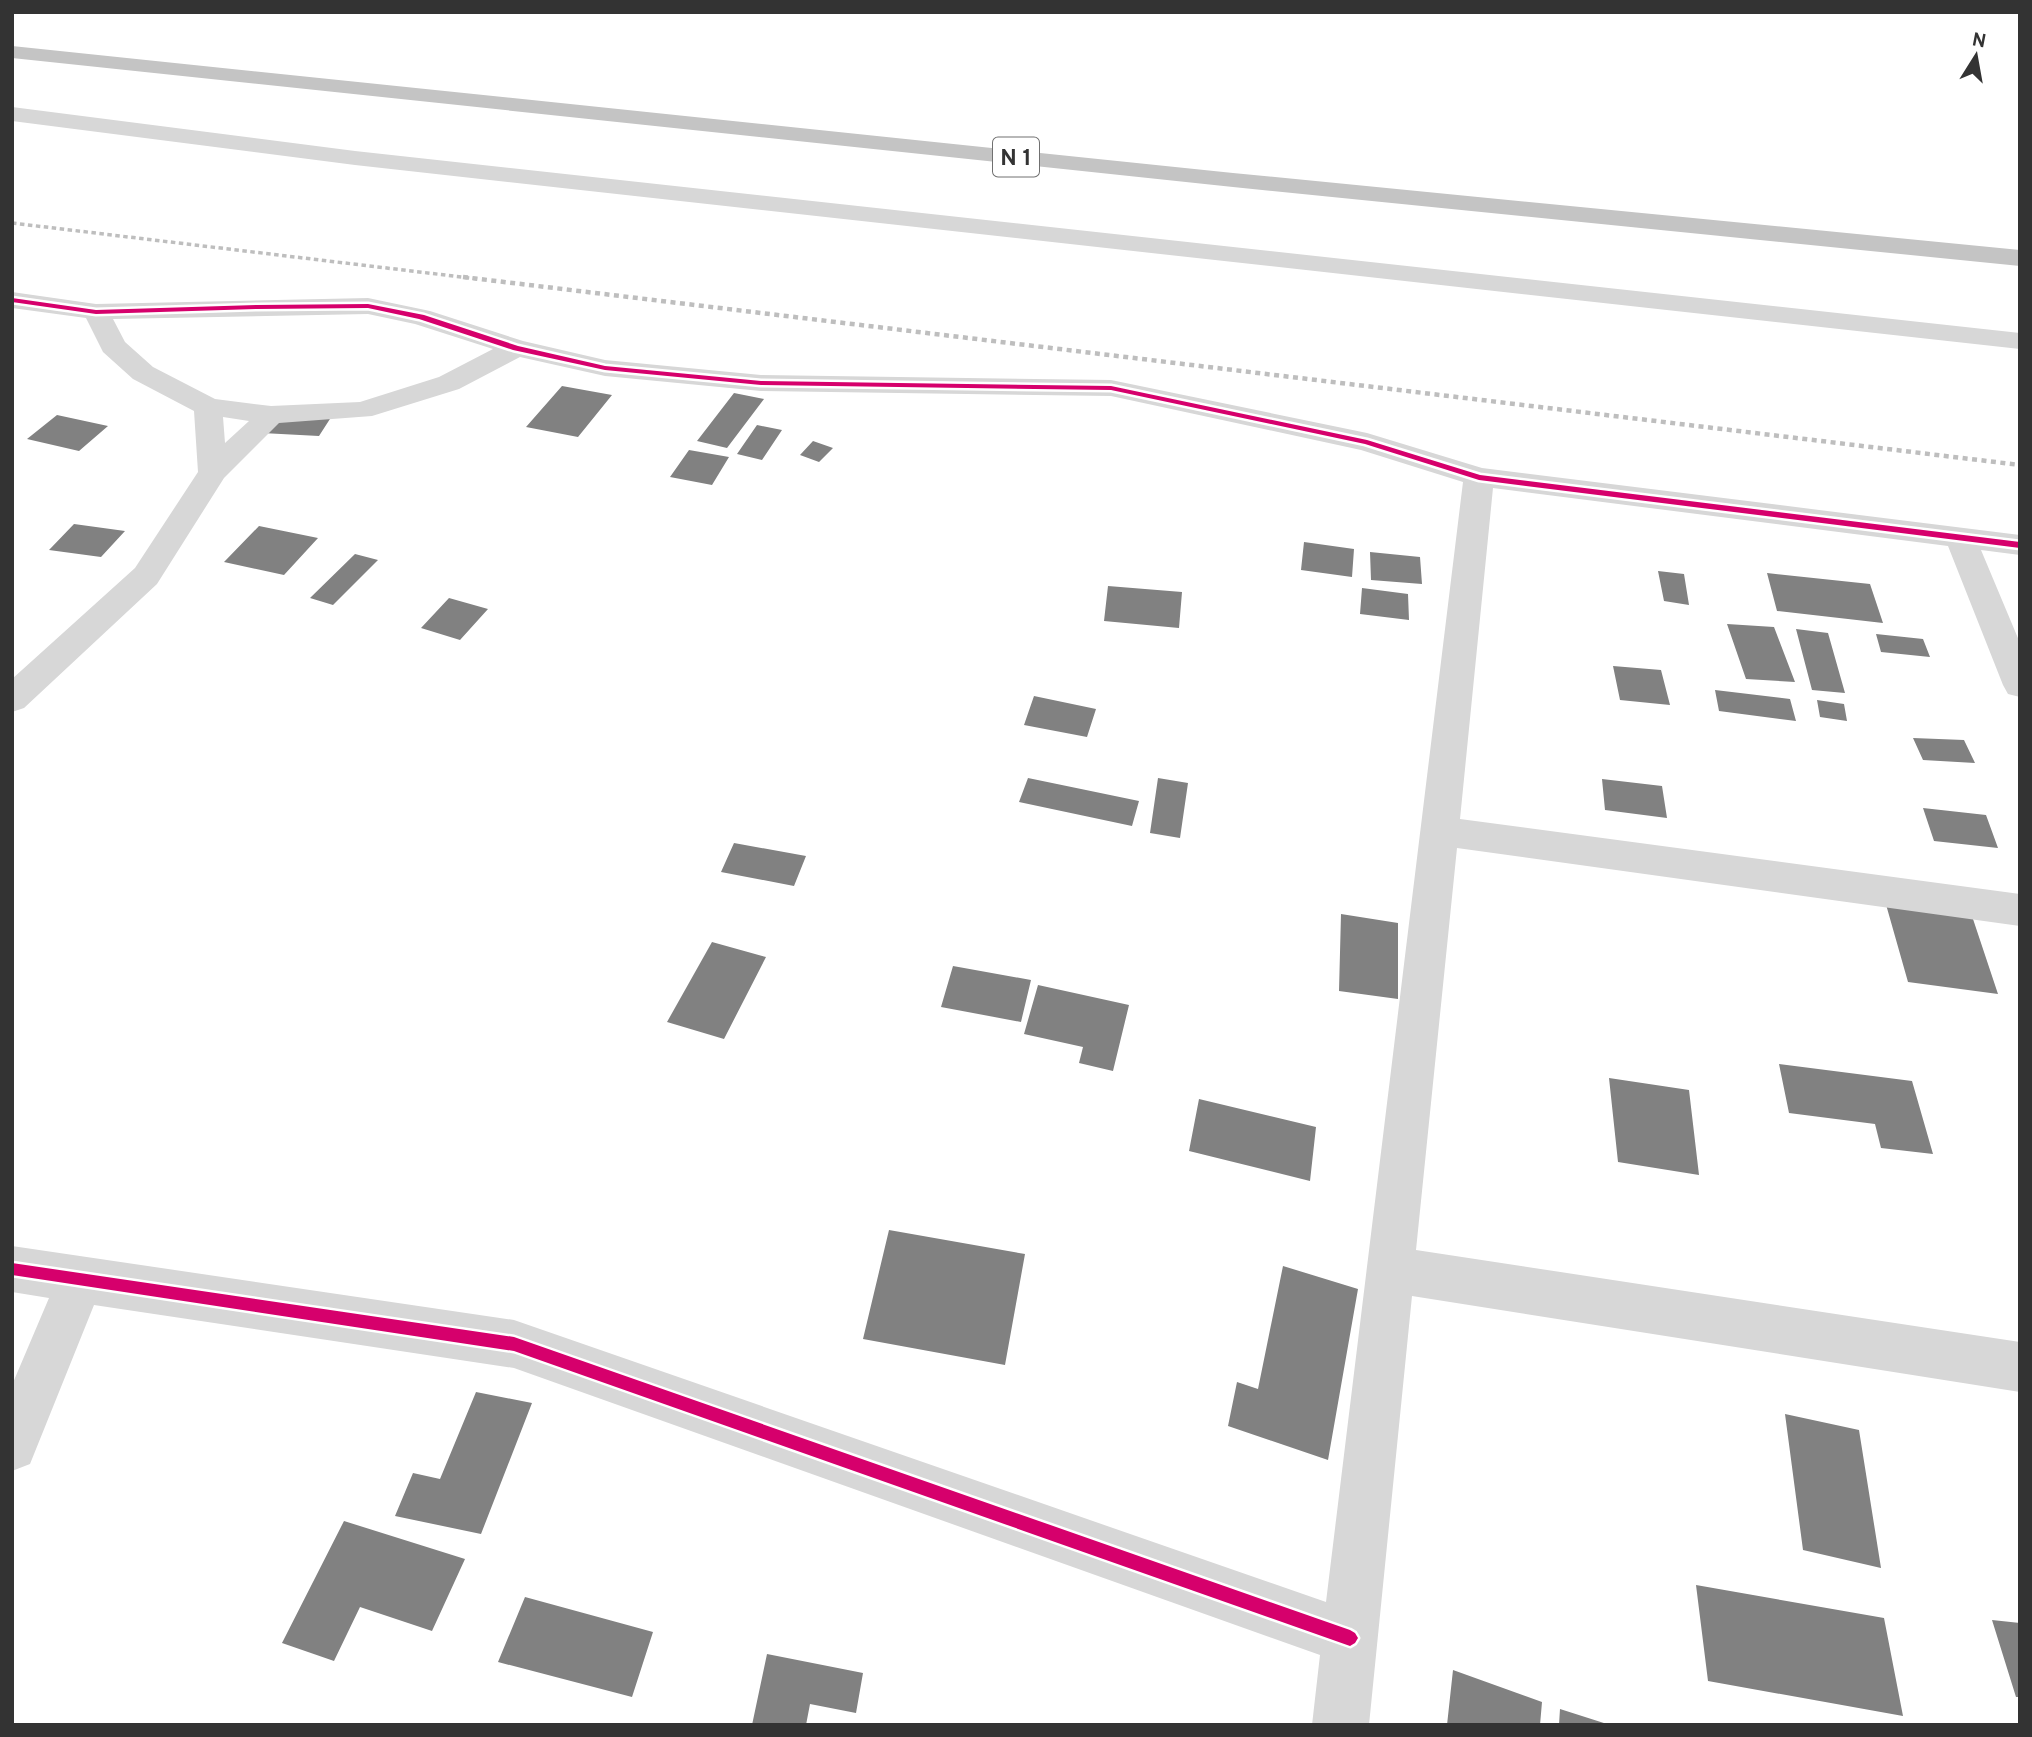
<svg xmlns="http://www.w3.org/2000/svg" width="2032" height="1737" viewBox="0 0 2032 1737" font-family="Overpass,sans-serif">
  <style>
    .building { fill: #818181 }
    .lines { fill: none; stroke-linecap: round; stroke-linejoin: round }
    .minor { fill: #d7d7d7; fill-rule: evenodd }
    .highway { fill: #c4c4c4; fill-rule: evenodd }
    .rail-far1 { stroke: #bebebe; stroke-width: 3.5; stroke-dasharray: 4.5 3.5; stroke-linecap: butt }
    .rail { stroke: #bebebe; stroke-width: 4.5; stroke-dasharray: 5 4.5; stroke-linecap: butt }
    .cycleway-casing { stroke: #fff; stroke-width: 5 }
    .cycleway { fill: #d6006c; fill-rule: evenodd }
    .labels { text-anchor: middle; stroke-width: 7; stroke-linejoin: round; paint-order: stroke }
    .shield { fill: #fff; stroke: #707070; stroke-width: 2 }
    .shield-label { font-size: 23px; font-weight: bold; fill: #333 }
  </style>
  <rect width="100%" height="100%" fill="#fff"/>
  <!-- building -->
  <path class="building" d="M 562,386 L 612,395 L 578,437 L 526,427 Z
    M 734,393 L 764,399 L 727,448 L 697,441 Z
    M 281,406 L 337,408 L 319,436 L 262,433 Z
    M 57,415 L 108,426 L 79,451 L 27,439 Z
    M 757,425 L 782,430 L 762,460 L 737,454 Z
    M 813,441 L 833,448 L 819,462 L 800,455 Z
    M 689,450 L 729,457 L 712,485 L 670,477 Z
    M 74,524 L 125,531 L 101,557 L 49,550 Z
    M 259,526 L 318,538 L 284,575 L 224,562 Z
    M 1304,542 L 1354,549 L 1352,577 L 1301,570 Z
    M 1370,552 L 1420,557 L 1422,584 L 1371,580 Z
    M 355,554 L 378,560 L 333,605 L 310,598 Z
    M 1658,571 L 1684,574 L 1689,605 L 1664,601 Z
    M 1767,573 L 1870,584 L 1883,623 L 1777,611 Z
    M 1108,586 L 1182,592 L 1179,628 L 1104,621 Z
    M 1362,588 L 1408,594 L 1409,620 L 1360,614 Z
    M 449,598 L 488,609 L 460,640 L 421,628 Z
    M 1727,624 L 1774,627 L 1795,682 L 1746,679 Z
    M 1796,629 L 1828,633 L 1845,693 L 1812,690 Z
    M 1876,634 L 1923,639 L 1930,657 L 1881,652 Z
    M 1613,666 L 1661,670 L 1670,705 L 1620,700 Z
    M 1715,690 L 1790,699 L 1796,721 L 1719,711 Z
    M 1034,696 L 1096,709 L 1087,737 L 1024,725 Z
    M 1817,700 L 1844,704 L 1847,721 L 1820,717 Z
    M 1913,738 L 1964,740 L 1975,763 L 1923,760 Z
    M 1028,778 L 1139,801 L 1132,826 L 1019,802 Z
    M 1158,778 L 1188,783 L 1180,838 L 1150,833 Z
    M 1602,779 L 1662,786 L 1667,818 L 1605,810 Z
    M 1923,808 L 1986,815 L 1998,848 L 1934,841 Z
    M 734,843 L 806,856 L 794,886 L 721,872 Z
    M 1885,901 L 1971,913 L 1998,994 L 1908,982 Z
    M 1341,914 L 1398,923 L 1398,999 L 1339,991 Z
    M 712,942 L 766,957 L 724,1039 L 667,1022 Z
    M 953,966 L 1031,980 L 1021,1022 L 941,1007 Z
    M 1038,985 L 1129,1005 L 1113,1071 L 1079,1063 L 1083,1047 L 1024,1034 Z
    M 1779,1064 L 1912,1081 L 1933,1154 L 1881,1148 L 1875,1124 L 1789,1113 Z
    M 1609,1078 L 1689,1090 L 1699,1175 L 1618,1162 Z
    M 1199,1099 L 1316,1127 L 1310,1181 L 1189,1151 Z
    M 889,1230 L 1025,1254 L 1005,1365 L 863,1339 Z
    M 1283,1266 L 1358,1289 L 1328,1460 L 1228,1426 L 1237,1382 L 1258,1389 Z
    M 476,1392 L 532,1403 L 481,1534 L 395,1516 L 413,1473 L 440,1479 Z
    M 1785,1414 L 1859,1430 L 1881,1568 L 1803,1550 Z
    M 344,1521 L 465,1559 L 432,1631 L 360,1607 L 334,1661 L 282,1643 Z
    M 1696,1585 L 1884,1618 L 1903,1716 L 1708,1681 Z
    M 525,1597 L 653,1632 L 632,1697 L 498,1662 Z
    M 1992,1620 L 2020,1623 L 2020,1697 L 2016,1697 Z
    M 767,1654 L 863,1673 L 856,1713 L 810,1704 L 806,1725 L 752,1725 Z
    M 1453,1670 L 1542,1702 L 1540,1725 L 1447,1725 Z
    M 1560,1709 L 1607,1724 L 1607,1725 L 1559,1725 Z"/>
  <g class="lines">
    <!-- minor -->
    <path class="minor" d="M 12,107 L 355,151 L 2020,333 L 2020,349 L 355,165 L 12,121 Z
      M 12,292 L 96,304 L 368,298 L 430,311 L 523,341 L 605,360 L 761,375 L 1111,380 L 1367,433 L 1482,468 L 2020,535 L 2020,555 L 1981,550 L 2020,643 L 2020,697 L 2008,694 L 2003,685 L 1948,546 L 1493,488 L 1460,819 L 2020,894 L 2020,926 L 1457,848 L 1416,1250 L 2020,1342 L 2020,1392 L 1412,1296 L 1369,1725 L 1312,1725 L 1320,1655 L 514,1368 L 94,1305 L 30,1464 L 12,1471 L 12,1385 L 49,1298 L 12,1292 L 12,1246 L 514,1320 L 1326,1602 L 1463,482 L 1361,450 L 1111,396 L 761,391 L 605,376 L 520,357 L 459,389 L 372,416 L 279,423 L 224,478 L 157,584 L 24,708 L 12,712 L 12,679 L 135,568 L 198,472 L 194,411 L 133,379 L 103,352 L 86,318 L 12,308 ZM 368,314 L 415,324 L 493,349 L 439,377 L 360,402 L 271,406 L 215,399 L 153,367 L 125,342 L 113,319 ZM 223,417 L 249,421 L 225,443 Z"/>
    <!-- highway -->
    <path class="highway" d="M 12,46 L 1233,173 L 2020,250 L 2020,266 L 1233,187 L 12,58 Z"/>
    <!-- rail-far1 -->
    <path class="rail-far1" d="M 12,223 L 478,279"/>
    <!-- rail -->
    <path class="rail" d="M 463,277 L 2020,465"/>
    <defs>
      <path id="cycleway" d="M 12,298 L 96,310 L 257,305 L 368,304 L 424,315 L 518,346 L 605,366 L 761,381 L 1111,386 L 1367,440 L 1480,475 L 2020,542 L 2020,548 L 1479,480 L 1365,444 L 1111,390 L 761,385 L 605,370 L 513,350 L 419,319 L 368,308 L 257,309 L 96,314 L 12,302 Z
        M 12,1263 L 514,1337 L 1350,1630 L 1355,1633 L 1358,1638 L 1355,1643 L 1350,1646 L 514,1351 L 12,1275 Z"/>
    </defs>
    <!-- cycleway casing -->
    <use href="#cycleway" class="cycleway-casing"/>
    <!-- cycleway -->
    <use href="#cycleway" class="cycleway"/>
  </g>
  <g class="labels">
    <!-- shield labels -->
    <rect class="shield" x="993" y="137.5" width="46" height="39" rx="5"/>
    <g class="shield-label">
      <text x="1016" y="165">N 1</text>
    </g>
  </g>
  <!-- border -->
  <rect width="2032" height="1737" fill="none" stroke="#333333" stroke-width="28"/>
  <!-- north arrow -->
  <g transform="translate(1976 56) rotate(11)" stroke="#ffffff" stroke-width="5" paint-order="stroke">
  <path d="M0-5L12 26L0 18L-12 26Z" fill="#333333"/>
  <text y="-10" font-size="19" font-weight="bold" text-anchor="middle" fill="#333333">N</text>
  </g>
</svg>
